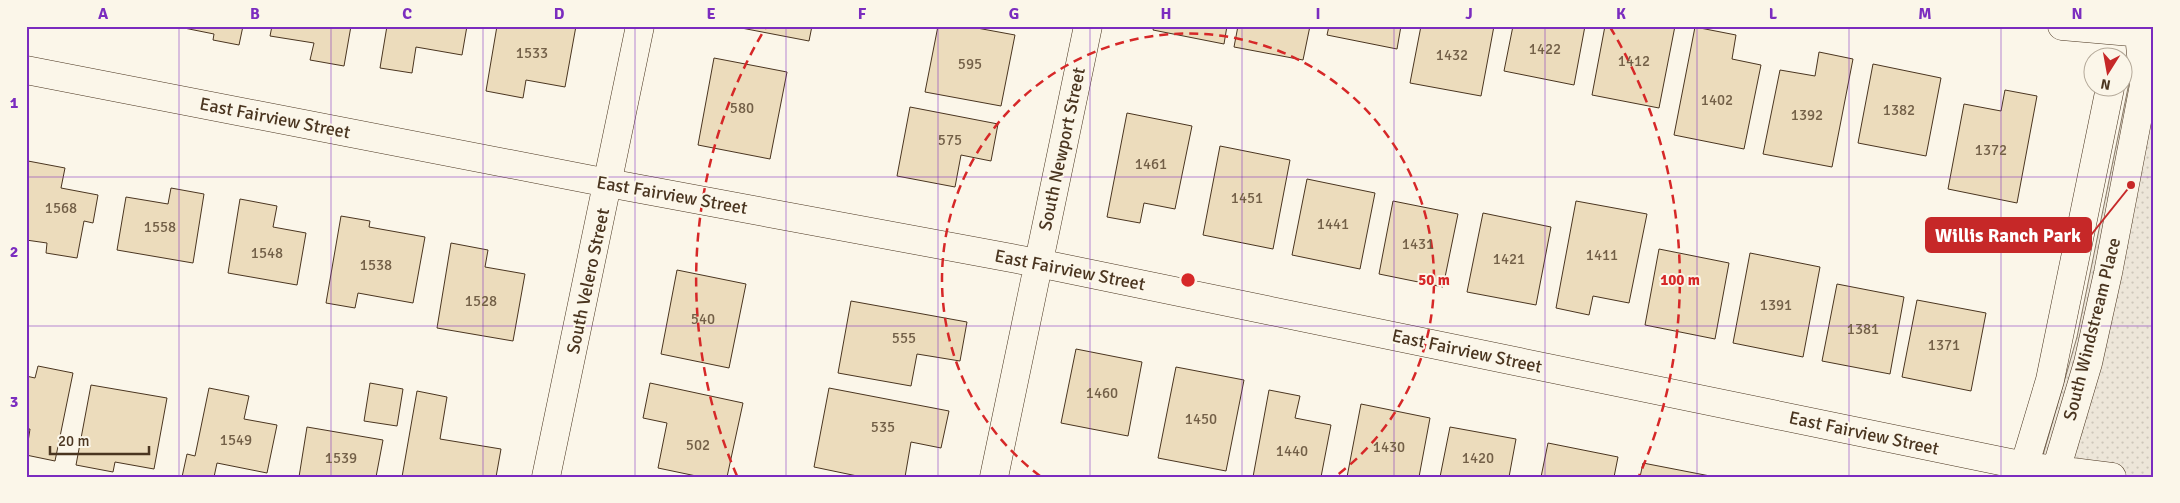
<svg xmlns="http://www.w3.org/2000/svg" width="2180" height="503" viewBox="0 0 2180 503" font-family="Signika,sans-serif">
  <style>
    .park { fill: url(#park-dots); stroke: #887966 }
    .building { fill: #ecdcbc; stroke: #4a3520 }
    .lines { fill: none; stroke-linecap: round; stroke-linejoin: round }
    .street-casing { stroke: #4a3520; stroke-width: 29 }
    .street { stroke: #fbf6e9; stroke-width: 28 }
    .grid { fill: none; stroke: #7b2cbf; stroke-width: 1; stroke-opacity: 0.55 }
    .ring { fill: none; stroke: #d62828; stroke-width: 2.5; stroke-dasharray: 9 6 }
    .labels { text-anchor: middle; stroke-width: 4; stroke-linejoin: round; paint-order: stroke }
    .number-label { font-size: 15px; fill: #725f47 }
    .street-label { font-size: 18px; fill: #4a3520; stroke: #fbf6e9 }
    .centre { fill: #d62828; stroke: #fbf6e9; stroke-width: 2.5 }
    .ring-label { font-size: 15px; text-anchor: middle; font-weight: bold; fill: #d62828; stroke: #fbf6e9; stroke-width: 4; stroke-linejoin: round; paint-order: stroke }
    .leader { fill: none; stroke: #c62828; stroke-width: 2 }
    .callout-dot { fill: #c62828; stroke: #fbf6e9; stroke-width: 2 }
    .callout { fill: #c62828; stroke: #c62828; stroke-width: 2 }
    .callout-label { font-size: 19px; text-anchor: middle; font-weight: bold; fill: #fff }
    .neatline { fill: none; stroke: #7b2cbf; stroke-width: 2 }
    .grid-label { font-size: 16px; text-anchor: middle; font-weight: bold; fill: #7b2cbf }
  </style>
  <defs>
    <pattern id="park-dots" width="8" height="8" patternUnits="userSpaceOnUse" patternTransform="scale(1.25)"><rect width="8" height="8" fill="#ede6d9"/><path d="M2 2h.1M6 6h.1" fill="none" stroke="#cdc6ba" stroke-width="1.8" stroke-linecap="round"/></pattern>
  </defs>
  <rect width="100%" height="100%" fill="#fbf6e9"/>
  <!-- park -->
  <path class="park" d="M 2139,34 L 2154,34 L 2154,477 L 2112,477 L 2039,469 L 2077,337 Z"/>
  <!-- building -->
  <path class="building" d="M 174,26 L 243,26 L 239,45 L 213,40 L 214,34 Z
    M 272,26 L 351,26 L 344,66 L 310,60 L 314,43 L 270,36 Z
    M 387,26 L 467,26 L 462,55 L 416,47 L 412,73 L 380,68 Z
    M 497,26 L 576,26 L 565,87 L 526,80 L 523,98 L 486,91 Z
    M 731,26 L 812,26 L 809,41 Z
    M 938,26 L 966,26 L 1015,35 L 1001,106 L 925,92 Z
    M 1154,26 L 1227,26 L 1224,44 L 1153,30 Z
    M 1238,26 L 1310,26 L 1303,60 L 1234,47 Z
    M 1329,26 L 1401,26 L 1397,49 L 1327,35 Z
    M 1421,26 L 1494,26 L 1481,96 L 1410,83 Z
    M 1513,26 L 1585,26 L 1574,85 L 1504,71 Z
    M 1605,26 L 1675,26 L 1659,108 L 1592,95 Z
    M 1695,27 L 1736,35 L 1732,59 L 1761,65 L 1744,149 L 1674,135 Z
    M 1819,52 L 1853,59 L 1832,167 L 1763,154 L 1780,70 L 1815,76 Z
    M 714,58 L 787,72 L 770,159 L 698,145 Z
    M 1873,64 L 1941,78 L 1926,156 L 1858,143 Z
    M 2005,90 L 2037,96 L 2017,203 L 1948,189 L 1964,104 L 2001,111 Z
    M 910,107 L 998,124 L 991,161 L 961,155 L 955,187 L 897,176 Z
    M 1127,113 L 1192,126 L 1175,209 L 1144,203 L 1140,223 L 1107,217 Z
    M 1220,146 L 1290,160 L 1273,249 L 1203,235 Z
    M 28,161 L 65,168 L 61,188 L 98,195 L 93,223 L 84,221 L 77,258 L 46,253 L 47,243 L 26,240 Z
    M 1307,179 L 1375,193 L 1360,269 L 1292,255 Z
    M 171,188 L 204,194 L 193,263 L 117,250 L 126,197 L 168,204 Z
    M 240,199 L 277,206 L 273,227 L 306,233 L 297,285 L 228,273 Z
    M 1393,201 L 1458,214 L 1443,287 L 1379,274 Z
    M 1576,201 L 1647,214 L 1629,303 L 1593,296 L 1589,315 L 1556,308 Z
    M 1483,213 L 1551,227 L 1536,305 L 1467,292 Z
    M 341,216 L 370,221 L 369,227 L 425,237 L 413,303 L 358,293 L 355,308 L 326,303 Z
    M 451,243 L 488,250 L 485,267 L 525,274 L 513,341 L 437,328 Z
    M 1659,249 L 1729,263 L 1715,339 L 1645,325 Z
    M 1750,253 L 1820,267 L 1803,357 L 1733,343 Z
    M 677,270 L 746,284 L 729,368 L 661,354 Z
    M 1837,284 L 1904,297 L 1890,374 L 1822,361 Z
    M 1917,300 L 1986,313 L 1971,391 L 1902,377 Z
    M 851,301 L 967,322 L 960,361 L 917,354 L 911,386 L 838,373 Z
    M 1076,349 L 1142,362 L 1128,436 L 1061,423 Z
    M 38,366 L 73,373 L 55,461 L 26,455 L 30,429 L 26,429 L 26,376 L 35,378 Z
    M 1176,367 L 1244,380 L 1226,471 L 1158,458 Z
    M 370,383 L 403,389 L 397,426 L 364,421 Z
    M 650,383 L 743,403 L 727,477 L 701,477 L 658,468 L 667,423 L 643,418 Z
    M 91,385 L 167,398 L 154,469 L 115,462 L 113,472 L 76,465 Z
    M 209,388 L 249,396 L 244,419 L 277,425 L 267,473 L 217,463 L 214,477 L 182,477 L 187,454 L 195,456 Z
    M 829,388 L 949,411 L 941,448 L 911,442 L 905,477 L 862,477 L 814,467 Z
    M 1269,390 L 1300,396 L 1295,418 L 1331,425 L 1321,477 L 1253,477 Z
    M 417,391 L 447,397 L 440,439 L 501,449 L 496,477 L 402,477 Z
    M 1361,404 L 1430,418 L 1419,477 L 1347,477 Z
    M 307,427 L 383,440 L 376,477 L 299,477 Z
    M 1450,427 L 1516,439 L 1509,477 L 1440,477 Z
    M 1548,443 L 1618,457 L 1614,477 L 1541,477 Z
    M 1643,463 L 1710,476 L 1710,477 L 1640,477 Z"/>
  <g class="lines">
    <defs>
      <path id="street" d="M 2062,26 L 2154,34
        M 26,70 L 608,183 L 1038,263 L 2025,466 L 2112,477
        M 546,477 L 640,26
        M 994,477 L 1088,26
        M 2021,477 L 2050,380 L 2110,88
        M 2054,477 L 2088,363 L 2108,273 L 2144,85 L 2139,34"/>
    </defs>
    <!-- street casing -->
    <use href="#street" class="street-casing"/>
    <!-- street -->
    <use href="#street" class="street"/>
  </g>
  <!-- grid -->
  <path class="grid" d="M 179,26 L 179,477M 331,26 L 331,477M 483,26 L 483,477M 635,26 L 635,477M 786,26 L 786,477M 938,26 L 938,477M 1090,26 L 1090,477M 1242,26 L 1242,477M 1394,26 L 1394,477M 1545,26 L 1545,477M 1697,26 L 1697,477M 1849,26 L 1849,477M 2001,26 L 2001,477M 26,177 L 2154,177M 26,326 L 2154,326"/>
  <!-- distance rings -->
  <g class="ring">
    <path d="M1040 476A246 246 0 1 1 1336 476"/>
    <path d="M737 476A492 492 0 0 1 766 27M1610 27A492 492 0 0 1 1639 476"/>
  </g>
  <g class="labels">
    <!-- number labels -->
    <g class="number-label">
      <text x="1545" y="54">1422</text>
      <text x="532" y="58">1533</text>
      <text x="1452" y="60">1432</text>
      <text x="1634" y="66">1412</text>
      <text x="970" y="69">595</text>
      <text x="1717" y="105">1402</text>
      <text x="742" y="113">580</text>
      <text x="1899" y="115">1382</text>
      <text x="1807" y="120">1392</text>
      <text x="950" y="145">575</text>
      <text x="1991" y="155">1372</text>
      <text x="1151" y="169">1461</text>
      <text x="1247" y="203">1451</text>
      <text x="61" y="213">1568</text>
      <text x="1333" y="229">1441</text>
      <text x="160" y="232">1558</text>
      <text x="1418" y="249">1431</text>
      <text x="267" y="258">1548</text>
      <text x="1602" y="260">1411</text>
      <text x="1509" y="264">1421</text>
      <text x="376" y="270">1538</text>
      <text x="481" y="306">1528</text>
      <text x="1776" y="310">1391</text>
      <text x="703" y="324">540</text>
      <text x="1863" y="334">1381</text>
      <text x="904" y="343">555</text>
      <text x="1944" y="350">1371</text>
      <text x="1102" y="398">1460</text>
      <text x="1201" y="424">1450</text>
      <text x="883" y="432">535</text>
      <text x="236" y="445">1549</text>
      <text x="698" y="450">502</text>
      <text x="1389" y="452">1430</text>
      <text x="1292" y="456">1440</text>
      <text x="341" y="463">1539</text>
      <text x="1478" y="463">1420</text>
    </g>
    <!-- street labels -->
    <g class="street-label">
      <text transform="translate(275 118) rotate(11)" y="6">East Fairview Street</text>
      <text transform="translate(1062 149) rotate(-78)" y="6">South Newport Street</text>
      <text transform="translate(672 195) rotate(10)" y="6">East Fairview Street</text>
      <text transform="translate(1070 270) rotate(11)" y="6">East Fairview Street</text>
      <text transform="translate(588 281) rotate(-78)" y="6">South Velero Street</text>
      <text transform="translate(2092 329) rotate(-76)" y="6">South Windstream Place</text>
      <text transform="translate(1467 351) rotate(12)" y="6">East Fairview Street</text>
      <text transform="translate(1864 433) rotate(12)" y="6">East Fairview Street</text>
    </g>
  </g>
  <circle cx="1188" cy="280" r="8" class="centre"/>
  <g class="ring-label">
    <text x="1434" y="285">50 m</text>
    <text x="1680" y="285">100 m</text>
  </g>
  <!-- callouts -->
  <path class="leader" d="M2131 185L2091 235"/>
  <circle class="callout-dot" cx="2131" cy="185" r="5"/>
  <rect class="callout" x="1926" y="218" width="165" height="34" rx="5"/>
  <g class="callout-label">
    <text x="2008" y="242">Willis Ranch Park</text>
  </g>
  <!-- border -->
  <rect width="2180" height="503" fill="none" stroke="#fbf6e9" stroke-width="55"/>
  <!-- north arrow -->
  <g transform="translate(2108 72) rotate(191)"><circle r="24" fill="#fbf6e9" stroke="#b4a999"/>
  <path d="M0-4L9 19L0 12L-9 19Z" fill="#c62828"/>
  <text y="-8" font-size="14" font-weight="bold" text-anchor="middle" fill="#4a3520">N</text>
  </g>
  <!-- scale -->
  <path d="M50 446v8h99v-8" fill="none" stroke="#4a3520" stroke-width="2.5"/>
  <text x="58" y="446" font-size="15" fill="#4a3520" stroke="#fbf6e9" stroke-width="4" paint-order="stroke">20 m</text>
  <rect x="28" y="28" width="2124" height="448" class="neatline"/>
  <g class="grid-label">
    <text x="103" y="19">A</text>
    <text x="255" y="19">B</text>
    <text x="407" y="19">C</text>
    <text x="559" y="19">D</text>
    <text x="711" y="19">E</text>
    <text x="862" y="19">F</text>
    <text x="1014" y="19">G</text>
    <text x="1166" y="19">H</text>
    <text x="1318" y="19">I</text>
    <text x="1469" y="19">J</text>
    <text x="1621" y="19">K</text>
    <text x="1773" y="19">L</text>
    <text x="1925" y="19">M</text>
    <text x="2077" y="19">N</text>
    <text x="14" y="108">1</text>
    <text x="14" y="257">2</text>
    <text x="14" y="407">3</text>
  </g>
</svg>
